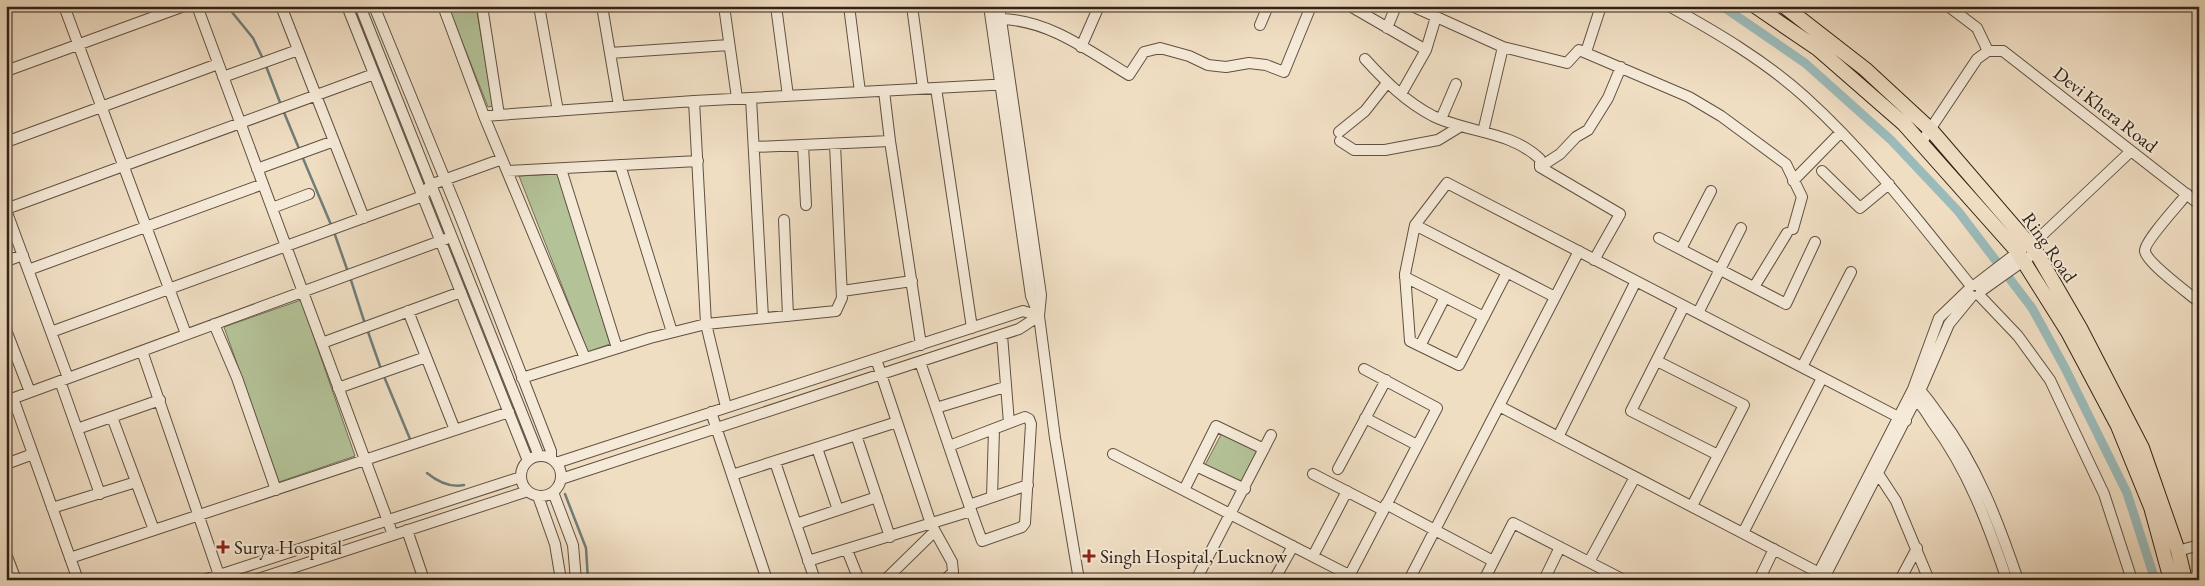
<svg xmlns="http://www.w3.org/2000/svg" width="2205" height="586" viewBox="0 0 2205 586" font-family="'EB Garamond',serif">
  <style>
    .green { fill: #b4c298; stroke: #727258 }
    .lines { fill: none; stroke-linecap: round; stroke-linejoin: round }
    .stream { stroke: #707d79; stroke-width: 2.5 }
    .canal { stroke: #9bbbba; stroke-width: 9 }
    .minor-casing { stroke: #605042; stroke-width: 12 }
    .major-casing { stroke: #302117; stroke-width: 16 }
    .minor { stroke: #f5ead8; stroke-width: 10 }
    .major { stroke: #f0dec3; stroke-width: 14 }
    .poi-dot { fill: #8f2418; stroke: #f5ead8; stroke-width: 2 }
    .labels { text-anchor: middle; stroke-width: 4; stroke-linejoin: round; paint-order: stroke }
    .street-label { font-size: 19px; fill: #302117; stroke: #f5ead8 }
    .poi-label { font-size: 19px; fill: #302117; stroke: #f5ead8; text-anchor: start }
  </style>
  <rect width="100%" height="100%" fill="#f0dec3"/>
  <filter id="stains"><feTurbulence type="fractalNoise" baseFrequency=".004" numOctaves="4"/><feColorMatrix values="0 0 0 0 .2 0 0 0 0 .09 0 0 0 0 .02 0 0 0 .5 -.17"/></filter>
  <radialGradient id="worn" r=".72"><stop offset=".6" stop-color="#630" stop-opacity="0"/><stop offset="1" stop-color="#630" stop-opacity=".3"/></radialGradient>
  <!-- green -->
  <path class="green" d="M 448,6 L 476,6 L 493,106 L 488,107 Z
    M 558,174 L 610,344 L 588,352 L 519,176 Z
    M 301,300 L 355,456 L 279,482 L 224,327 Z
    M 1222,433 L 1257,451 L 1240,484 L 1205,465 Z"/>
  <g class="lines">
    <!-- stream -->
    <path class="stream" d="M 227,6 L 253,38 L 264,61
      M 266,66 L 281,105
      M 283,110 L 300,151
      M 302,156 L 332,227
      M 334,232 L 348,272
      M 350,277 L 365,324
      M 367,329 L 381,369
      M 383,374 L 410,439
      M 427,473 C 438,482 450,488 464,485
      M 565,494 L 586,548 L 588,580"/>
    <!-- canal -->
    <path class="canal" d="M 1722,6 L 1805,63 L 1891,140 L 1958,211 L 2032,308 L 2065,368 L 2127,493 L 2155,580"/>
    <defs>
      <path id="minor" d="M 64,6 L 186,334
        M 197,6 L 393,535
        M 281,6 L 364,218
        M 347,6 L 528,461
        M 360,6 L 539,456
        M 374,6 L 460,216 L 551,451 L 551,458
        M 443,6 L 484,116 L 585,358
        M 482,6 L 499,115
        M 539,6 L 558,111
        M 602,6 L 619,106
        M 724,6 L 737,98
        M 776,6 L 788,96
        M 849,6 L 860,92
        M 912,6 L 923,88
        M 989,6 L 1031,296 L 1038,313
        M 999,6 L 1041,295 L 1039,316 L 1055,438 L 1079,580
        M 1350,6 L 1426,50
        M 1412,6 L 1503,47 L 1567,63 L 1579,50 L 1689,97 L 1721,116 L 1786,164 L 1802,197 L 1793,229
        M 1669,6 C 1716,32 1764,60 1805,97 C 1867,153 1918,220 1971,286
        M 1948,6 L 1977,28 L 1988,51
        M 1001,19 C 1049,20 1089,51 1129,75 L 1144,52 L 1160,48 L 1189,56 L 1208,65 L 1226,67 L 1249,63 L 1266,65 L 1284,72 L 1311,6
        M 1260,25 L 1268,6
        M 1387,28 L 1396,6
        M 1081,47 L 1099,6
        M 1988,51 L 2003,51 L 2199,204
        M 1586,52 L 1601,6
        M 610,53 L 729,45
        M 1365,59 C 1385,81 1406,102 1433,116 C 1468,133 1511,131 1540,159 L 1540,167
        M 6,71 L 184,6
        M 223,77 L 298,50
        M 936,88 L 972,328
        M 884,91 L 890,141 L 921,345
        M 1401,94 L 1426,50 L 1436,17
        M 751,98 L 763,318
        M 694,101 L 706,324 L 726,407
        M 484,116 L 694,101 L 1010,84
        M 1441,119 L 1456,84
        M 1339,132 L 1365,111 L 1387,83
        M 1483,132 L 1503,47
        M 1340,141 L 1354,150 L 1385,150 L 1438,140 L 1461,126
        M 6,142 L 218,64
        M 1921,143 L 1977,59 L 1988,51
        M 803,145 L 806,205
        M 754,147 L 890,141
        M 620,165 L 672,332
        M 1540,167 L 1620,214 L 1594,260
        M 1540,167 L 1560,154 L 1576,137 L 1588,130 L 1608,98 L 1621,67
        M 257,169 L 334,141
        M 561,169 L 617,348
        M 507,171 L 698,161
        M 1822,171 L 1860,208 L 1889,184
        M 1793,181 L 1841,132
        M 2187,194 C 2179,204 2144,242 2145,251 C 2146,262 2188,293 2199,302
        M 272,208 L 309,194
        M 6,209 L 374,74
        M 6,210 L 68,378
        M 784,220 L 788,316
        M 1415,225 L 1555,297
        M 1659,238 L 1786,304 L 1815,242
        M 2038,239 L 2131,151
        M 1681,249 L 1711,191
        M 6,261 L 23,255
        M 28,270 L 263,184
        M 1507,272 L 1459,365 L 1410,341 L 1405,274 L 1415,225 L 1447,183 L 1906,421
        M 1405,277 L 1484,317
        M 1975,285 L 2022,249
        M 1754,287 L 1787,233
        M 842,291 L 912,281
        M 1981,291 L 2036,252
        M 1979,295 L 2018,336 L 2050,380 L 2104,494 L 2132,580
        M 1684,306 L 1631,411 L 1718,455
        M 408,311 L 455,430
        M 1698,313 L 1741,228
        M 214,324 L 237,378 L 276,490
        M 6,330 L 30,392
        M 51,332 L 423,196 L 430,185 L 502,159
        M 1002,335 L 1009,423
        M 322,343 L 461,292
        M 1420,346 L 1445,297
        M 142,351 L 219,575
        M 876,359 L 931,524 L 952,562 L 953,572 L 945,580
        M 1657,361 L 1744,405 L 1692,506
        M 920,362 C 941,421 960,481 982,541 L 1022,527 L 1025,523 L 1031,424 L 1029,419 L 1025,417 L 949,446
        M 1802,367 L 1851,272
        M 522,378 L 650,338 L 706,324 L 836,311 L 842,298 L 835,144
        M 60,381 L 100,494
        M 338,388 L 426,357
        M 1917,388 C 1926,395 1932,406 1939,415 C 1977,465 1998,521 2018,580
        M 1912,396 C 1921,402 1927,414 1933,423 C 1968,470 1988,524 2007,580
        M 13,398 L 78,580
        M 6,401 L 446,239
        M 1499,406 L 1825,576
        M 936,408 L 1005,387
        M 711,412 L 767,580
        M 112,417 L 154,530
        M 1365,418 L 1417,445
        M 77,429 L 160,400
        M 856,435 L 890,537
        M 1558,437 L 1636,281
        M 817,448 L 838,510
        M 1113,454 L 1349,575
        M521 476a20 20 0 1 1 40 0a20 20 0 1 1-40 0Z
        M 775,462 L 815,580
        M 556,463 L 1023,311 L 1039,316
        M 6,464 L 33,454
        M 1338,469 L 1386,380
        M 1313,474 L 1383,510
        M 732,475 L 897,422
        M 1879,475 L 1896,501 L 1929,580
        M 561,479 L 1019,329 L 1039,316
        M 1245,489 L 1196,466 L 1216,426 L 1264,449
        M 1184,490 L 1196,466
        M 553,492 L 573,545 L 576,580
        M 538,496 L 555,544 L 561,580
        M 992,497 L 994,430
        M 1386,504 L 1493,561
        M 969,505 L 1028,485
        M 52,508 L 136,482
        M 796,524 L 877,497
        M 407,530 L 424,580
        M 1743,533 L 1822,378
        M 847,550 L 859,580
        M 2178,551 L 2199,545
        M 6,554 L 16,580
        M 1313,556 L 1347,491
        M 70,558 L 509,412
        M 808,561 L 971,511
        M 1589,562 L 1635,477
        M 204,580 L 521,477
        M 255,580 L 528,491
        M 885,580 L 934,532
        M 1196,580 L 1271,435
        M 1274,580 L 1293,546
        M 1347,580 L 1437,408 L 1364,369
        M 1409,580 L 1579,251
        M 1484,580 L 1513,523 L 1624,580
        M 1544,580 L 1560,547
        M 1759,580 L 1774,549
        M 1815,580 L 1913,389 L 1939,318 L 1968,290
        M 1823,580 L 1920,391 L 1949,324 L 1972,296
        M 1900,580 L 1917,548"/>
      <path id="major" d="M 1755,6 L 1818,49 L 1904,124 L 2017,251 L 2068,332 L 2118,426 L 2151,507 L 2171,580
        M 1784,6 L 1865,69 L 1931,130 L 2036,252 L 2080,328 L 2142,448 L 2178,551 L 2185,580"/>
    </defs>
    <!-- minor casing -->
    <use href="#minor" class="minor-casing"/>
    <!-- major casing -->
    <use href="#major" class="major-casing"/>
    <!-- minor -->
    <use href="#minor" class="minor"/>
    <!-- major -->
    <use href="#major" class="major"/>
  </g>
  <!-- markers -->
  <g class="poi-dot">
    <path d="M220.5 539.5h5v5h5v5h-5v5h-5v-5h-5v-5h5z"/>
    <path d="M1086.5 548.5h5v5h5v5h-5v5h-5v-5h-5v-5h5z"/>
  </g>
  <g class="labels">
    <!-- street labels -->
    <g class="street-label">
      <text transform="translate(2106 109) rotate(38)" y="7">Devi Khera Road</text>
      <text transform="translate(2050 247) rotate(55)" y="7">Ring Road</text>
    </g>
    <!-- poi labels -->
    <g class="poi-label">
      <text x="234" y="554">Surya Hospital</text>
      <text x="1100" y="563">Singh Hospital, Lucknow</text>
    </g>
  </g>
  <!-- margin -->
  <rect width="2205" height="586" fill="none" stroke="#f0dec3" stroke-width="25"/>
  <rect x="8" y="8" width="2190" height="571" fill="none" stroke="#302117" stroke-width="2.5"/>
  <rect x="12" y="12" width="2180" height="561" fill="none" stroke="#302117"/>
  <rect width="100%" height="100%" filter="url(#stains)"/>
  <rect width="100%" height="100%" fill="url(#worn)"/>
</svg>
